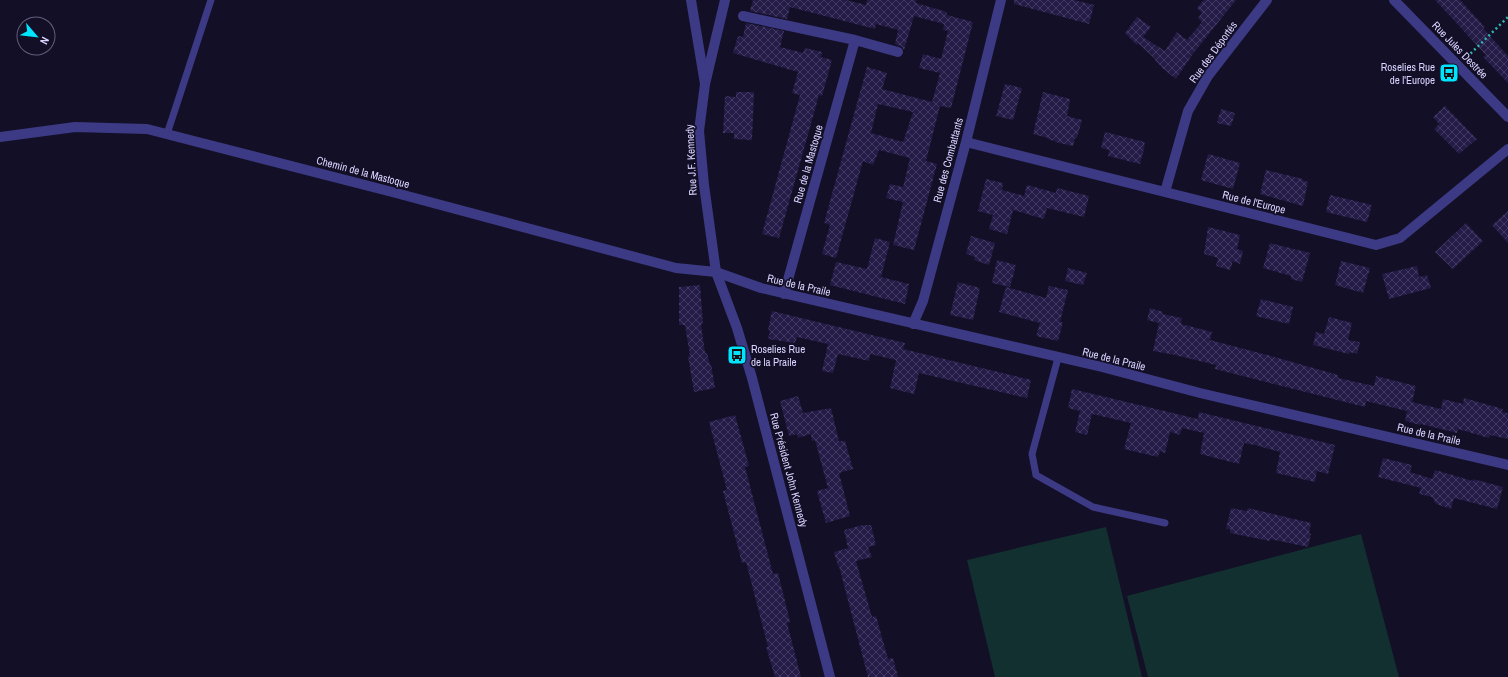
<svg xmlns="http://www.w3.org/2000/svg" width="1508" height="677" viewBox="0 0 1508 677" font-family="'Archivo Narrow',sans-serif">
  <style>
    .green { fill: #12302f }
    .building { fill: url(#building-cross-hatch); fill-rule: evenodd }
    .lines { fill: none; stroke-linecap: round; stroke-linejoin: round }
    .path { stroke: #2fb8b0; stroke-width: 2.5; stroke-dasharray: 2 3; stroke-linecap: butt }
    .service { stroke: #3d3a85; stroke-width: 7 }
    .minor { stroke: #3d3a85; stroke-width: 10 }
    .tertiary { stroke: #3d3a85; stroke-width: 10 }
    .labels { text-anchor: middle; stroke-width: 3.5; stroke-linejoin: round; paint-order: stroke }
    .street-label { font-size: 11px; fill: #d9d4ff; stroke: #130f26 }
    .poi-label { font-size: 11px; fill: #d9d4ff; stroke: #130f26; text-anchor: end }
  </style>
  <defs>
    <pattern id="building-cross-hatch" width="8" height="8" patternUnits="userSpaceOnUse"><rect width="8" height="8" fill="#241b47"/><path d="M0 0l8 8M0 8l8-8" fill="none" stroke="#433b63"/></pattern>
  </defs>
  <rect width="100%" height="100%" fill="#130f26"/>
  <!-- green -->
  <path class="green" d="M 1106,527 L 1142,677 L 995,677 L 967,560 Z
    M 1361,534 L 1399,677 L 1148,677 L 1127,596 Z"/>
  <!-- building -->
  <path class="building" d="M 753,0 L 846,0 L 866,5 L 867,0 L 916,0 L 916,3 L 947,12 L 946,20 L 947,15 L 973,22 L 951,108 L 940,106 L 926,161 L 937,164 L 914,250 L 893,245 L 903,202 L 886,198 L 890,184 L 903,187 L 910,158 L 879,150 L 873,165 L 863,161 L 836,258 L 822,254 L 830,225 L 824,223 L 867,67 L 887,73 L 882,89 L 932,102 L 940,73 L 919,68 L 923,54 L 941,59 L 948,31 L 943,30 L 944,24 L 914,16 L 904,50 L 902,47 L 895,44 L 898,30 L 876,24 L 875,29 L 790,7 L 787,19 L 750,11 ZM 878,104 L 913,112 L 903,142 L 871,133 Z
    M 1014,0 L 1074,0 L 1094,5 L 1089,24 L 1014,4 Z
    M 1204,0 L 1236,0 L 1192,55 L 1176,79 L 1161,67 L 1161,66 L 1155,61 L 1156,60 L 1138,43 L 1137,45 L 1125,33 L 1137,17 L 1151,27 L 1143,37 L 1165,51 L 1177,32 L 1187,40 L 1202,22 L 1198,18 L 1202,13 L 1197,8 Z
    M 1435,0 L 1460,0 L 1485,27 L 1483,28 L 1508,56 L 1508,83 L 1483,57 L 1486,55 Z
    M 746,23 L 784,31 L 780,47 L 803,53 L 805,48 L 822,52 L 821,57 L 832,60 L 822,96 L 819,95 L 779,238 L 762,234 L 800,95 L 792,93 L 798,72 L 733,53 L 738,36 L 743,37 Z
    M 1005,84 L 1022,88 L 1013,120 L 996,116 Z
    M 736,92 L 754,92 L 752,140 L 734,139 L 734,133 L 723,133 L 725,96 L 736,97 Z
    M 1043,92 L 1070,99 L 1067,116 L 1082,120 L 1077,138 L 1075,138 L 1073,146 L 1055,142 L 1055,141 L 1047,139 L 1048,138 L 1033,134 Z
    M 1445,106 L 1477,139 L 1459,154 L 1434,129 L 1439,124 L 1433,117 Z
    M 1221,109 L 1235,113 L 1231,126 L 1217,123 Z
    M 1105,132 L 1145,142 L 1144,145 L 1145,145 L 1140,164 L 1108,156 L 1109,150 L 1101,148 Z
    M 1208,154 L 1240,163 L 1233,189 L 1201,180 Z
    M 1266,170 L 1303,179 L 1302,180 L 1308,182 L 1303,206 L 1260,194 Z
    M 986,179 L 1003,183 L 1002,190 L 1024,196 L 1027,185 L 1056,193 L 1057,188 L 1089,196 L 1084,217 L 1047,208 L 1044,219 L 1013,210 L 1007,234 L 989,229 L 993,215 L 978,211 Z
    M 1330,195 L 1372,205 L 1367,222 L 1326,212 Z
    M 1508,211 L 1508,243 L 1492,225 Z
    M 1466,223 L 1483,241 L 1453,269 L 1435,252 Z
    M 1208,227 L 1240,235 L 1237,249 L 1243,251 L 1240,264 L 1233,261 L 1230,270 L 1216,266 L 1218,258 L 1204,254 Z
    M 971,236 L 995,243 L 989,265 L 974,260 L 975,257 L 966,254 Z
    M 875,238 L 890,242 L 881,277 L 909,284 L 905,304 L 830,285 L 836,262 L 867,269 Z
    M 1270,243 L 1310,253 L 1302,282 L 1291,279 L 1291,276 L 1263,268 Z
    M 997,260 L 1016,265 L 1010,287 L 992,283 Z
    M 1341,261 L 1370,268 L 1363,293 L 1335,285 Z
    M 1417,266 L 1419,277 L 1427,275 L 1431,288 L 1389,299 L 1382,274 Z
    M 1068,268 L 1087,273 L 1083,285 L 1065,281 Z
    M 958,282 L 980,288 L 973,320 L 950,315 Z
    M 700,285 L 703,324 L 701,324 L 705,353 L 707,353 L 710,365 L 711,364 L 715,388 L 694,392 L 688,356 L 690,356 L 685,325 L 679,325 L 679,287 Z
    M 1049,286 L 1068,290 L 1060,322 L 1063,322 L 1058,341 L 1036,336 L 1040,323 L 999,312 L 1006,287 L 1046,298 Z
    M 1261,299 L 1293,307 L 1289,324 L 1256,316 Z
    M 1150,308 L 1163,312 L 1162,314 L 1182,318 L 1181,324 L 1212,332 L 1210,340 L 1271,356 L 1338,375 L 1338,378 L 1374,386 L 1376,376 L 1416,386 L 1412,402 L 1441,409 L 1443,399 L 1463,404 L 1464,398 L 1503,409 L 1502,412 L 1508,413 L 1508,439 L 1490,435 L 1489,438 L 1458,429 L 1457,433 L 1421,424 L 1420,425 L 1405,421 L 1407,411 L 1366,401 L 1365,407 L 1215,369 L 1216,365 L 1175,355 L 1153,351 L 1159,323 L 1147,320 Z
    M 772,311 L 905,343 L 903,349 L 1031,380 L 1027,398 L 919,373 L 914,394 L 890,388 L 896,360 L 870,354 L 869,361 L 838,354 L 833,373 L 822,371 L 828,344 L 797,337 L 795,343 L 768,339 L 770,331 L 768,330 Z
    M 1329,317 L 1352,323 L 1348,340 L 1360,342 L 1357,354 L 1350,352 L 1349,354 L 1313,345 L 1316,332 L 1324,334 Z
    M 1072,389 L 1198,419 L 1199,412 L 1335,445 L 1328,474 L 1317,471 L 1315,482 L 1276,473 L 1280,452 L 1255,445 L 1244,443 L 1239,464 L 1200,454 L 1204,433 L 1182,428 L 1180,435 L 1170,432 L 1165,453 L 1160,451 L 1158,457 L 1124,449 L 1131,423 L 1092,414 L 1087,435 L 1075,432 L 1080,411 L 1068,408 Z
    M 798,396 L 803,413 L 831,408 L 839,441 L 845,441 L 853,469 L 839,473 L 850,516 L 826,523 L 817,491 L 828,488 L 815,440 L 812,441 L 811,434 L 798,438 L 797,434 L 789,436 L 780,401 Z
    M 735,415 L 749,466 L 745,467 L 773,574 L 778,573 L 785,601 L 790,622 L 787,623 L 801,677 L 775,677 L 766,647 L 768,647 L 746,562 L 742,563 L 723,491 L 727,490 L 709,422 Z
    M 1383,458 L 1412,465 L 1410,472 L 1432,479 L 1435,470 L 1473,481 L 1473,479 L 1503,487 L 1497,509 L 1454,498 L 1451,509 L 1436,504 L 1432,497 L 1419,494 L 1421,488 L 1378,477 Z
    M 1231,508 L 1247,511 L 1248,508 L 1311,523 L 1309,533 L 1311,534 L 1308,547 L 1270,539 L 1270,541 L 1230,533 L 1230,529 L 1226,529 Z
    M 863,525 L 871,525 L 876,545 L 868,547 L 872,557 L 856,561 L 872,617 L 876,616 L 888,659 L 893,658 L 898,677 L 868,677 L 839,566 L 838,566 L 834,552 L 848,548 L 844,530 Z"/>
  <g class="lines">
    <!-- path -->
    <path class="path" d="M 1467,57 L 1508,17"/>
    <!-- service -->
    <path class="service" d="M 167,134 L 211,0
      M 1058,358 L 1032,454 L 1036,475 L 1093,507 L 1165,523"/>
    <!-- minor -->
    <path class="minor" d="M 691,0 L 705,84
      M 1394,0 L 1508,117
      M 743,16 L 855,40 L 898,52
      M 0,137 L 75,127 L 147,129 L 396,193 L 676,268 L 716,272 L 761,288 L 1102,367 L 1200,393 L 1508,465
      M 966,142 L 1376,245 L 1400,238 L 1508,149
      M 1165,192 L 1188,111 L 1208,76 L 1267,0
      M 784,294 L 855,40
      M 913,324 L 923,301 L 966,142 L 1001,0"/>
    <!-- tertiary -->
    <path class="tertiary" d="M 725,0 L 705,84 L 699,131 L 704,185 L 716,272 L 737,328 L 752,378 L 830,677"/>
  </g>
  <!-- icons -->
  <defs>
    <symbol id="bus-square" viewBox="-11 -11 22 22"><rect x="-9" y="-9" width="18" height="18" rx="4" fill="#00e5ff" stroke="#130f26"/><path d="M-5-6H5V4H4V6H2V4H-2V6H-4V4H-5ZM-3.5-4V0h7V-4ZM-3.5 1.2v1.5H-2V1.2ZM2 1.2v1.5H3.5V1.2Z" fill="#111"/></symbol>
  </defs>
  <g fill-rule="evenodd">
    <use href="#bus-square" x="1438" y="62" width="22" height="22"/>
    <use href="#bus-square" x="726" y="344" width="22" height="22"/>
  </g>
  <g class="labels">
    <!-- street labels -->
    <g class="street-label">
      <text transform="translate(1460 50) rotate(46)" y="4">Rue Jules Destrée</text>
      <text transform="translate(1213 52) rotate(-54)" y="4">Rue des Déportés</text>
      <text transform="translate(691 160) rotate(-93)" y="4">Rue J.F. Kennedy</text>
      <text transform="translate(948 160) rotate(-75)" y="4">Rue des Combattants</text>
      <text transform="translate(808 164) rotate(-74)" y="4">Rue de la Mastoque</text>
      <text transform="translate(363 172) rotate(15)" y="4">Chemin de la Mastoque</text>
      <text transform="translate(1254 202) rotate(14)" y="4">Rue de l'Europe</text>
      <text transform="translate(799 285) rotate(13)" y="4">Rue de la Praile</text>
      <text transform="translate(1114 359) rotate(14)" y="4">Rue de la Praile</text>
      <text transform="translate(1429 434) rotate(13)" y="4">Rue de la Praile</text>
      <text transform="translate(789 470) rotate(75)" y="4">Rue Président John Kennedy</text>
    </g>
    <!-- poi labels -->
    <g class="poi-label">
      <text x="1435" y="71">Roselies Rue<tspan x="1435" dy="13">de l'Europe</tspan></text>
      <text x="751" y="353" text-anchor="start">Roselies Rue<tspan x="751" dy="13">de la Praile</tspan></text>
    </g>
  </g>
  <!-- north arrow -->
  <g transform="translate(36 36) rotate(118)"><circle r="19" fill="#130f26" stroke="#625e7d"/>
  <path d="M0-3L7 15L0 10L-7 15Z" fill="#00e5ff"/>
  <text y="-6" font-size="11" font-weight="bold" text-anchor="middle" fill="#d9d4ff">N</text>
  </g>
</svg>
